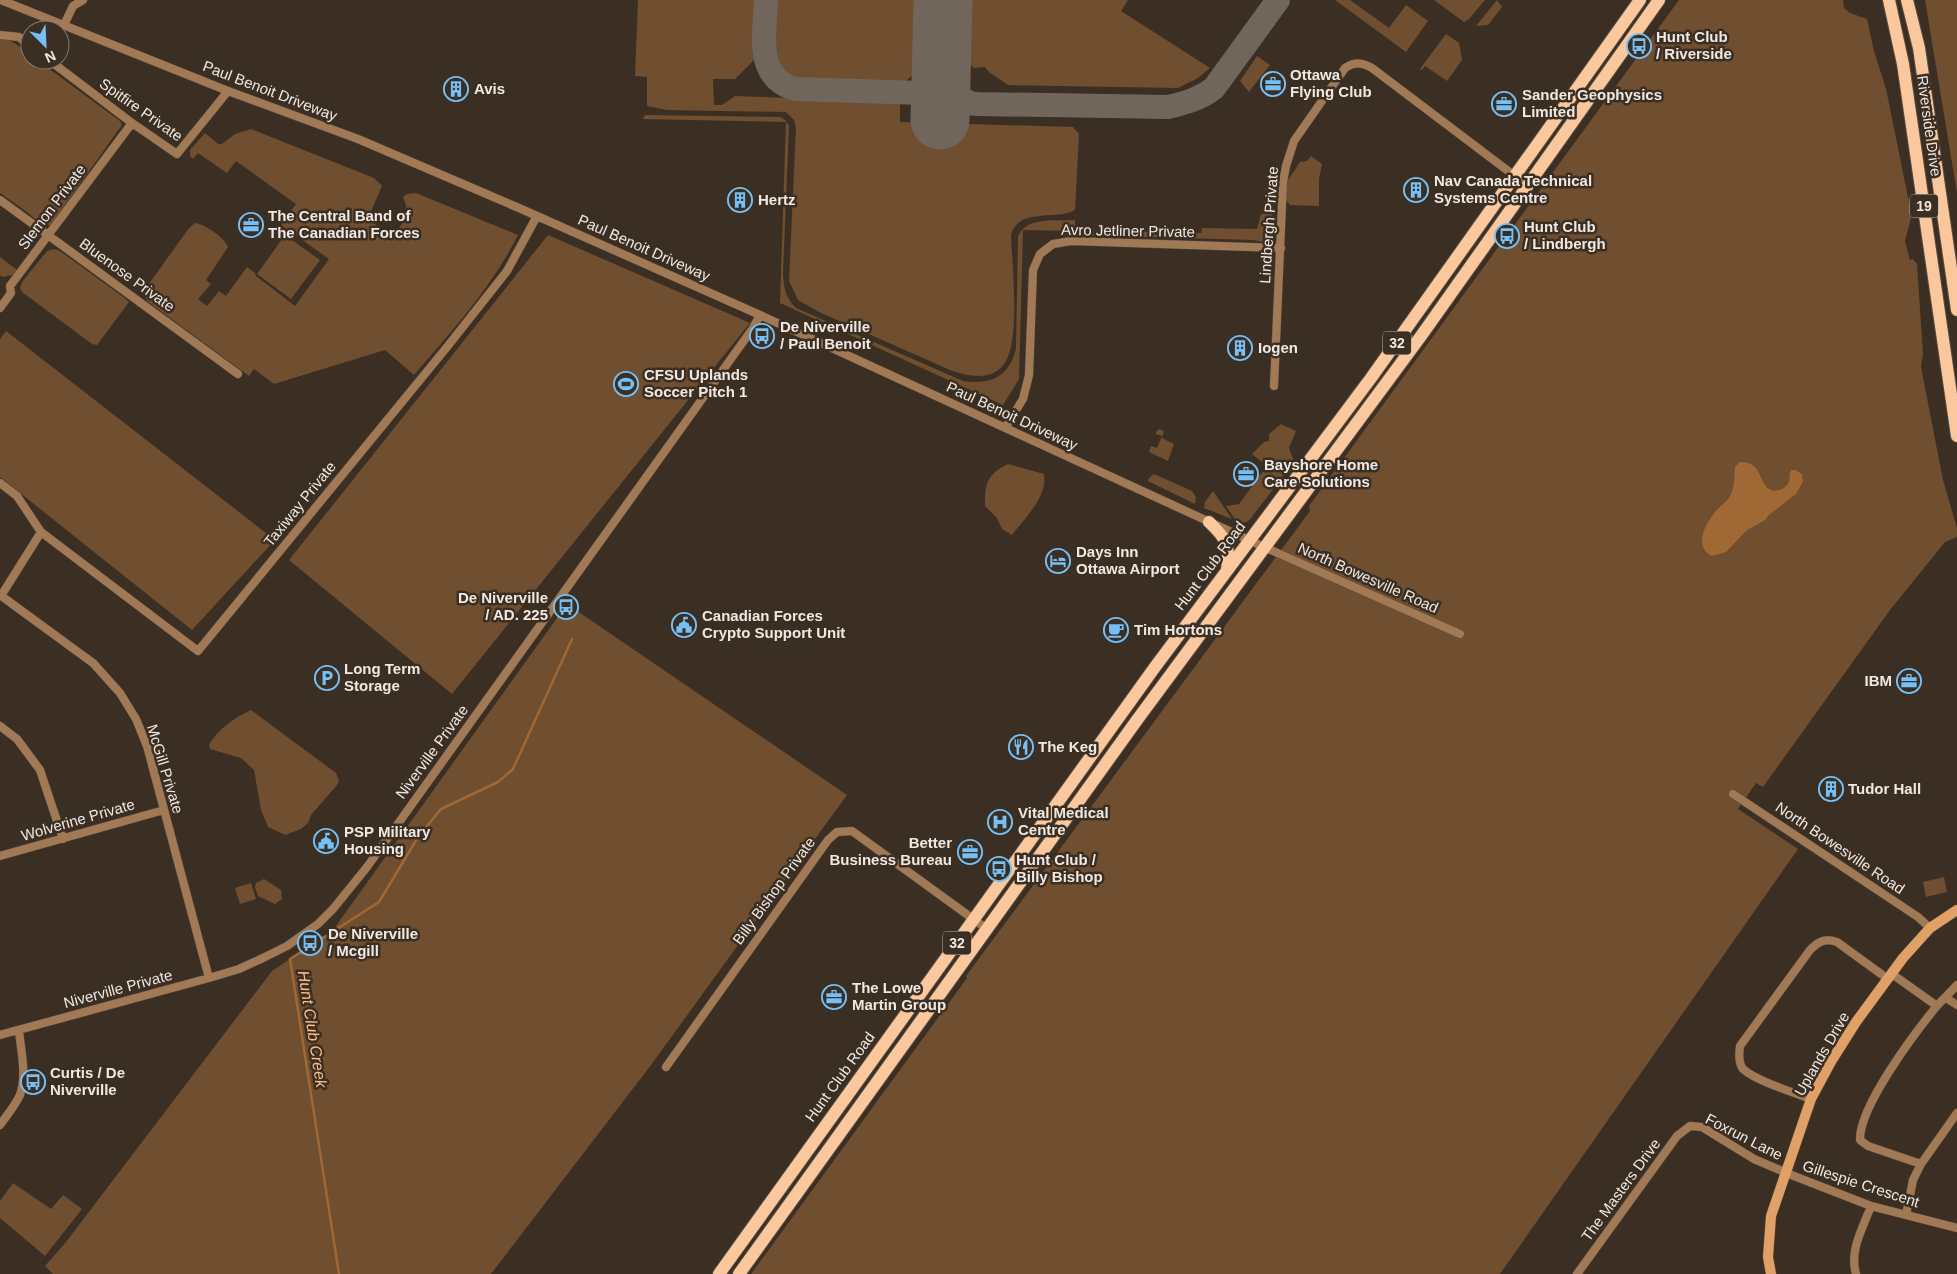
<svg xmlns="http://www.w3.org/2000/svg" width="1957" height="1274" viewBox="0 0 1957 1274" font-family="Arial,sans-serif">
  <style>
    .green { fill: #704e30 }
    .water { fill: #a06834 }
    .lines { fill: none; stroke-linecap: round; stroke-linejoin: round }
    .stream { stroke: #a06834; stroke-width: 2.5 }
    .taxiway { stroke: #70665c; stroke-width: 24 }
    .runway { stroke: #70665c; stroke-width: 59 }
    .street-casing { stroke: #584d42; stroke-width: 9 }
    .secondary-casing { stroke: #584d42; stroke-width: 11 }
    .primary-casing { stroke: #584d42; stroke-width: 14 }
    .street { stroke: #a27955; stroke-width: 8 }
    .secondary { stroke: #e1a066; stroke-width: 10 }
    .primary { stroke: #fbc89d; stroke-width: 12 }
    .labels { text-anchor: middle; stroke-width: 5; stroke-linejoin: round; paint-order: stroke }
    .shield { fill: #3b2f24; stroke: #bab0a8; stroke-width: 1 }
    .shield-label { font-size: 14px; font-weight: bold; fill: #f0e8e1 }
    .poi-label { font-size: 15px; font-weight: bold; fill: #f0e8e1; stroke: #3b2f24; text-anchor: start }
    .street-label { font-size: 15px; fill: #f0e8e1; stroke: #3b2f24 }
    .water-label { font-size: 16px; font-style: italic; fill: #febe86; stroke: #3b2f24 }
  </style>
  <rect width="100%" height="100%" fill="#3b2f24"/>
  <!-- green -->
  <path class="green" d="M 638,0 L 755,0 L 754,60 L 735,79 L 713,79 L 714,105 L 722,105 L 735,96 L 900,102 L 900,122 L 1073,127 L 1079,134 L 1075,210 C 1055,221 1018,207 1011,235 C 1012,264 1021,342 1004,364 C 991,382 967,376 950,370 L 819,312 L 798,300 L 789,281 L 796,128 L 794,120 L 786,112 L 667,110 L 647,106 L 647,77 L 635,76 Z
    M 774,0 L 927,0 L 926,62 L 905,82 L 792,80 L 773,59 Z
    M 958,0 L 1128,0 L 1121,11 L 1210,68 L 1198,78 L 1178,88 L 1008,85 L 989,72 L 985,67 L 974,68 L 956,50 Z
    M 1335,0 L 1350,0 L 1389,28 L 1406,5 L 1428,21 L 1406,52 Z
    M 1434,0 L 1485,0 L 1469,19 L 1464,22 Z
    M 1497,0 L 1502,7 L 1488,25 L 1476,26 Z
    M 1679,0 L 1843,0 L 1844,8 L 1850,13 L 1867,19 L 1874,51 L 1886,89 L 1908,197 L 1911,218 L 1905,241 L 1910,260 L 1913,259 L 1917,264 L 1923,354 L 1921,367 L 1943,480 L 1957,528 L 1957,537 L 1945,542 L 1890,610 L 1763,787 L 1756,783 L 1738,809 L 1798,849 L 1500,1274 L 751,1274 L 967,978 L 966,976 L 1310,511 L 1309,506 Z
    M 1925,0 L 1957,0 L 1957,193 Z
    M 1446,34 L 1459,43 L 1462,60 L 1447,81 L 1425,66 L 1422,70 L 1420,69 Z
    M 0,38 C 12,39 21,48 30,55 L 30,60 L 37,60 L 120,121 L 122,125 L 54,220 L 50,225 L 42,225 L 27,212 L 0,193 Z
    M 1257,56 L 1270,65 L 1249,92 L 1240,81 Z
    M 645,115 L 780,117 L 785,120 L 789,126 L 783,273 C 784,288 785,297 796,308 L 963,381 C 990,385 1010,377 1016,348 L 1018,237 C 1025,216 1056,221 1075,220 L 1075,230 L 1201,233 L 1202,228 L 1257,229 L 1261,214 L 1272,214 C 1275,229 1273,235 1262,242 L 1254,240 L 1074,235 L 1074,231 L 1023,230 L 1019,379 L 1003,405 L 780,303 L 786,122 L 643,119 Z
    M 251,129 L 374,178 L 382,186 L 369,216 C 376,228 391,239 402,224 C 404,221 407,217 407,213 C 407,208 405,202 403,197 L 407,194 L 416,193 L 518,235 C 492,287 452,331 414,375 L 385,350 L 274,384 L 254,369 L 249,376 L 147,301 L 145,292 L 146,288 L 189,228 L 195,223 C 205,224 225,238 228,247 L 206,280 L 211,284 L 198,299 L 207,306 L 219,291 L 226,296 L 247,267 L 255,273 L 256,276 L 295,306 L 329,259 L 281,225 L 296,204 L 236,161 L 227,173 L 198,153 L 193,159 L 190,156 L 190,150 L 205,133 L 218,144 L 222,144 L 235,134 Z
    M 1311,156 L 1322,164 L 1319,179 L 1319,206 L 1290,205 L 1286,200 L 1286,183 L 1300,162 L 1307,161 Z
    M 285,235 L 320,260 L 291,299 L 257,274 Z
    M 548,235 L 750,323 L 452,694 L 289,560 Z
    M 54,249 L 60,251 L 126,299 L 129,302 L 97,345 L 92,344 L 22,292 L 20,288 L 22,282 L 47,251 Z
    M 0,257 L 17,270 L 12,275 L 3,277 L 0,275 Z
    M 6,331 L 275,540 L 192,630 L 0,477 L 0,339 Z
    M 1281,424 L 1296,431 L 1289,448 L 1294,462 L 1251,518 L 1247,522 L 1241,523 L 1236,521 L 1226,506 L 1239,504 L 1267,466 L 1252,454 L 1264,442 L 1269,441 L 1269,434 Z
    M 1159,429 L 1164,431 L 1162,438 L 1174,444 L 1168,461 L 1149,452 L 1151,446 L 1157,448 L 1162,436 L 1156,434 L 1156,432 Z
    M 1008,464 L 1044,474 C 1048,496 1025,518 1012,535 L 1002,529 L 997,518 L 985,506 C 985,484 986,475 1008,464 Z
    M 1154,474 L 1192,491 L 1196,497 L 1195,504 L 1148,481 L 1149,478 Z
    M 1213,491 L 1232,519 L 1204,508 L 1205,502 Z
    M 567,604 L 847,795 L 651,1065 L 491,1274 L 53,1274 L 45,1266 L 66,1242 L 272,971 L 333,930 Z
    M 251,710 L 336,773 L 339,781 L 337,785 L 311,815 L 308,823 L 301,829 L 285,835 L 268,827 L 261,810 L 254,770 L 241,758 L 210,749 L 209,745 C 217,730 235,717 251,710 Z
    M 1944,877 L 1947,892 L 1926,897 L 1923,882 Z
    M 264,879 L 281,890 L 282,899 L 275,904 L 258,896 L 255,887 L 256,883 Z
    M 251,883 L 256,899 L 240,904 L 235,888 Z
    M 13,1183 L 51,1209 L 63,1195 L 82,1209 L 45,1256 L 0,1218 L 0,1201 Z"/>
  <!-- water -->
  <path class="water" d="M 1740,462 C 1746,462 1751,463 1755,467 C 1763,476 1763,494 1779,490 C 1783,489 1787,486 1789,482 C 1790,479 1789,474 1791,470 L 1795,470 L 1802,474 L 1803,482 L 1796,494 L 1769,515 L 1765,520 L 1747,530 L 1726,552 L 1712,556 C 1693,547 1705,524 1715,512 C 1719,507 1725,503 1729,498 C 1735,488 1734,478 1735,467 Z"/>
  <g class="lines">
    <!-- stream -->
    <path class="stream" d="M 339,1274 L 290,959 L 379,902 L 418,837 L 441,809 L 498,782 L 513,769 L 572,639"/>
    <!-- taxiway -->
    <path class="taxiway" d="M 766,0 C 765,33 754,77 795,89 L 923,93 L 940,94 L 966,103 L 977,104 L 1168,107 C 1185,103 1200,99 1214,88 L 1278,0
      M 945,0 C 945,20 940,62 946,79 C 950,90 958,97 968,102"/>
    <!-- runway -->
    <path class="runway" d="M 940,120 L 943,0"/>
    <defs>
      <path id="street" d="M 1,0 L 228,91 L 358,139 L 519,208 L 760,315 L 1264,547 L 1460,634
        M 64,25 L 73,6 L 83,0
        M 0,35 L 19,37 L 30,46
        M 49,60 L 132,123 L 177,154 L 228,91
        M 0,200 L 238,374
        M 0,308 L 11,293 L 10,286 L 132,123
        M 1274,386 L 1283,182 L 1286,166 L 1294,141 L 1345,68 C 1355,61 1363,63 1372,68 L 1528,186
        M 1005,428 L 1023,399 L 1029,375 L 1033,270 L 1040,254 L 1053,244 L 1071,241 L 1281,248
        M 0,483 L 17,496 L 41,532 L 198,651 L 447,347 L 507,271 L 537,216
        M 0,595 L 93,663 L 120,693 L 136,719 L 147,746 L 209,978
        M 1,596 L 41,532
        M 0,726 L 17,739 L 40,770 L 63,839
        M 1733,794 L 1918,917 L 1930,928
        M 0,856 L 164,810
        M 1892,974 L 1937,1006
        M 1946,998 L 1957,1005
        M 0,1035 L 209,978 L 239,969 L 263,958 L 287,946 L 318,924 L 333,909 L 367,867 L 753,328 L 760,315
        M 666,1067 L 828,840 L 837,832 L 852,831 L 987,929
        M 1811,1099 C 1793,1092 1756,1081 1743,1069 C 1738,1063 1739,1053 1740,1046 L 1810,950 C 1819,941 1825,938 1837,942 L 1888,979
        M 0,1125 C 7,1115 15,1106 20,1095 C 27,1075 21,1051 19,1031
        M 1921,1164 L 1868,1146 L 1860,1140 C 1859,1107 1914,1034 1936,1007 C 1942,1000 1950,993 1957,985
        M 1906,1215 L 1913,1180 L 1921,1164 L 1957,1113
        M 1577,1274 L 1677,1136 L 1690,1126 L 1702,1127 L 1754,1159 L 1794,1176 L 1871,1206 L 1957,1228
        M 1856,1274 C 1849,1250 1863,1228 1871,1206"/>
      <path id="secondary" d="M 1771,1274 L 1768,1257 L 1771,1216 L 1811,1099 L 1832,1060 L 1856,1022 L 1903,958 L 1930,928 L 1957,910"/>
      <path id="primary" d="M 1889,0 L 1903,64 L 1957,436
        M 1907,0 L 1919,48 L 1957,310
        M 1209,522 C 1227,539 1230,545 1227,570
        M 719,1274 L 1155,667 L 1371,378 L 1640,0
        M 739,1274 L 1137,720 L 1421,336 L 1659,0"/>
    </defs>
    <!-- street casing -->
    <use href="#street" class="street-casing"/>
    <!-- secondary casing -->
    <use href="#secondary" class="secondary-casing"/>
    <!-- primary casing -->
    <use href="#primary" class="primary-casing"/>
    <!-- street -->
    <use href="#street" class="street"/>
    <!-- secondary -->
    <use href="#secondary" class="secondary"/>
    <!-- primary -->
    <use href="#primary" class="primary"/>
  </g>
  <!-- icons -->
  <defs>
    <symbol id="bus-ring" viewBox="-11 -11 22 22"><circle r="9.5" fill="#3b2f24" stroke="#75c0f6" stroke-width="1.5"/><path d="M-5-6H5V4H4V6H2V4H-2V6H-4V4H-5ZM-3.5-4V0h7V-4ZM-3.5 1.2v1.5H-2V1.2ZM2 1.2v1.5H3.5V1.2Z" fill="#75c0f6"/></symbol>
    <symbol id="office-ring" viewBox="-11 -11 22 22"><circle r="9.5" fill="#3b2f24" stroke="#75c0f6" stroke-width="1.5"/><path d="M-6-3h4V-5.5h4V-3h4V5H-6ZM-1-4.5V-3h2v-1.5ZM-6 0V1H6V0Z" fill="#75c0f6"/></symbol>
    <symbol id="building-ring" viewBox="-11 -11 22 22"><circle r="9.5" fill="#3b2f24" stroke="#75c0f6" stroke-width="1.5"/><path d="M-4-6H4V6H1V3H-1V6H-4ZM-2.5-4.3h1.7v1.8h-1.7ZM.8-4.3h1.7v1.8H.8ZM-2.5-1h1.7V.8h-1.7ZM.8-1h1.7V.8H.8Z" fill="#75c0f6"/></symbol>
    <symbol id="stadium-ring" viewBox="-11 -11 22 22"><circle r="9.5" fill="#3b2f24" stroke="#75c0f6" stroke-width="1.5"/><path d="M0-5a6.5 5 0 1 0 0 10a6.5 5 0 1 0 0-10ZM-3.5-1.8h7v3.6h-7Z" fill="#75c0f6"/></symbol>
    <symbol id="hotel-ring" viewBox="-11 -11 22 22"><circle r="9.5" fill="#3b2f24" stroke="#75c0f6" stroke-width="1.5"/><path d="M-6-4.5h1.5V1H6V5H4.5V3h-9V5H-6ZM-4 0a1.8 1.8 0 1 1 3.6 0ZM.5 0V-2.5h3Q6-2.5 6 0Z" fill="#75c0f6"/></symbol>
    <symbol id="civic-ring" viewBox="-11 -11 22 22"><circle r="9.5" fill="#3b2f24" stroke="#75c0f6" stroke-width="1.5"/><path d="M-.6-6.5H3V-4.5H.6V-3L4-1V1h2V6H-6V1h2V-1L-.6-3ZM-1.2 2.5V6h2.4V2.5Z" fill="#75c0f6"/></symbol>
    <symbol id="cafe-ring" viewBox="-11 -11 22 22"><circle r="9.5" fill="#3b2f24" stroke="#75c0f6" stroke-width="1.5"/><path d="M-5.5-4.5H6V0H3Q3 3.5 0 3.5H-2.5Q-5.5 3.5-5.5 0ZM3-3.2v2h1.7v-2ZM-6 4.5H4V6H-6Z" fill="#75c0f6"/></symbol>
    <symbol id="parking-ring" viewBox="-11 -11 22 22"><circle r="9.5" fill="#3b2f24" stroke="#75c0f6" stroke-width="1.5"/><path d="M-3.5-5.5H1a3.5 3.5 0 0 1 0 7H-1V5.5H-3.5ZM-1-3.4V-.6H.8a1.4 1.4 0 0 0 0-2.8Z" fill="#75c0f6"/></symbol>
    <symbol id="restaurant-ring" viewBox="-11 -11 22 22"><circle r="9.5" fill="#3b2f24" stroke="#75c0f6" stroke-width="1.5"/><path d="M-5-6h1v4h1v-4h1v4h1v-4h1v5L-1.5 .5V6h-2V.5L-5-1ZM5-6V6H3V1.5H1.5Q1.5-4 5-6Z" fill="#75c0f6"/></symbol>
    <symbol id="hospital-ring" viewBox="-11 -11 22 22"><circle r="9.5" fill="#3b2f24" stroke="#75c0f6" stroke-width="1.5"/><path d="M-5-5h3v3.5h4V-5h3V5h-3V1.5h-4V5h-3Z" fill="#75c0f6"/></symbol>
  </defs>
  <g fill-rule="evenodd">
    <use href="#bus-ring" x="1625" y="32" width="28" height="28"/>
    <use href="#office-ring" x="1259" y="70" width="28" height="28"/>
    <use href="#building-ring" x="442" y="75" width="28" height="28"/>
    <use href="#office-ring" x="1490" y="90" width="28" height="28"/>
    <use href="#building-ring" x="1402" y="176" width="28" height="28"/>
    <use href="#building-ring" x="726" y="186" width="28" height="28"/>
    <use href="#office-ring" x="237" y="211" width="28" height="28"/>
    <use href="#bus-ring" x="1493" y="222" width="28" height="28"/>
    <use href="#bus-ring" x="748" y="322" width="28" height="28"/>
    <use href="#building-ring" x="1226" y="334" width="28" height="28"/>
    <use href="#stadium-ring" x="612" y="370" width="28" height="28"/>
    <use href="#office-ring" x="1232" y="460" width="28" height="28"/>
    <use href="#hotel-ring" x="1044" y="547" width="28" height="28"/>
    <use href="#bus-ring" x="552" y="593" width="28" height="28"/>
    <use href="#civic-ring" x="670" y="611" width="28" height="28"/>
    <use href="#cafe-ring" x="1102" y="616" width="28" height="28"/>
    <use href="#parking-ring" x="313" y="664" width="28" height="28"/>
    <use href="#office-ring" x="1895" y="667" width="28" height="28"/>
    <use href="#restaurant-ring" x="1007" y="733" width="28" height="28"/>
    <use href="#building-ring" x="1817" y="775" width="28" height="28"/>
    <use href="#hospital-ring" x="986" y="808" width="28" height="28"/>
    <use href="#civic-ring" x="312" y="827" width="28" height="28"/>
    <use href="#office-ring" x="956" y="838" width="28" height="28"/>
    <use href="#bus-ring" x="985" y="855" width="28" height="28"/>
    <use href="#bus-ring" x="296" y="929" width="28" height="28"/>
    <use href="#office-ring" x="820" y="983" width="28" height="28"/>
    <use href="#bus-ring" x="19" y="1068" width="28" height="28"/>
  </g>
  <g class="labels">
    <!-- shield labels -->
    <g class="shield">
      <rect x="1910" y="194.5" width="28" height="23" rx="4"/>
      <rect x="1383" y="331.5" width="28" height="23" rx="4"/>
      <rect x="943" y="931.5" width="28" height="23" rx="4"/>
    </g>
    <g class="shield-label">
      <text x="1924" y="211">19</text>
      <text x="1397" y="348">32</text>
      <text x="957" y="948">32</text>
    </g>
    <!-- poi labels -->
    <g class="poi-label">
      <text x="1656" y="42">Hunt Club<tspan x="1656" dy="17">/ Riverside</tspan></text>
      <text x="1290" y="80">Ottawa<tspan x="1290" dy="17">Flying Club</tspan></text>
      <text x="474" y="94">Avis</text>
      <text x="1522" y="100">Sander Geophysics<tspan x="1522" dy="17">Limited</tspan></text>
      <text x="1434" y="186">Nav Canada Technical<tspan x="1434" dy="17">Systems Centre</tspan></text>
      <text x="758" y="205">Hertz</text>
      <text x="268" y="221">The Central Band of<tspan x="268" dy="17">The Canadian Forces</tspan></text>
      <text x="1524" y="232">Hunt Club<tspan x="1524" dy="17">/ Lindbergh</tspan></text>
      <text x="780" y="332">De Niverville<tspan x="780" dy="17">/ Paul Benoit</tspan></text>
      <text x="1258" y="353">Iogen</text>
      <text x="644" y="380">CFSU Uplands<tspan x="644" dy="17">Soccer Pitch 1</tspan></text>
      <text x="1264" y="470">Bayshore Home<tspan x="1264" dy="17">Care Solutions</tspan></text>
      <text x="1076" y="557">Days Inn<tspan x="1076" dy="17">Ottawa Airport</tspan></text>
      <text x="548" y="603" text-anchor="end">De Niverville<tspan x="548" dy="17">/ AD. 225</tspan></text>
      <text x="702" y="621">Canadian Forces<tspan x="702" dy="17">Crypto Support Unit</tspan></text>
      <text x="1134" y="635">Tim Hortons</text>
      <text x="344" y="674">Long Term<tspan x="344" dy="17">Storage</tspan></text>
      <text x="1892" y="686" text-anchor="end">IBM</text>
      <text x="1038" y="752">The Keg</text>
      <text x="1848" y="794">Tudor Hall</text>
      <text x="1018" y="818">Vital Medical<tspan x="1018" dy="17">Centre</tspan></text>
      <text x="344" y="837">PSP Military<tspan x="344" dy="17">Housing</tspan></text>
      <text x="952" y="848" text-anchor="end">Better<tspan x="952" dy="17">Business Bureau</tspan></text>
      <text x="1016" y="865">Hunt Club /<tspan x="1016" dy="17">Billy Bishop</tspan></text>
      <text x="328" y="939">De Niverville<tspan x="328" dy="17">/ Mcgill</tspan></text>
      <text x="852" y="993">The Lowe<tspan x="852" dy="17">Martin Group</tspan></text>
      <text x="50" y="1078">Curtis / De<tspan x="50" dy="17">Niverville</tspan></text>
    </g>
    <!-- street labels -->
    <g class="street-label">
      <text transform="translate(270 91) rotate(21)" y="5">Paul Benoit Driveway</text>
      <text transform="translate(141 110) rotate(35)" y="5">Spitfire Private</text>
      <text transform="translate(1929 126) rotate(82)" y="5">Riverside Drive</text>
      <text transform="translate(52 207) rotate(-53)" y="5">Slemon Private</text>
      <text transform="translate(1269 225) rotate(-86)" y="5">Lindbergh Private</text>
      <text transform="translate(1128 231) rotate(1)" y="5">Avro Jetliner Private</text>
      <text transform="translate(644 248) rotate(24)" y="5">Paul Benoit Driveway</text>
      <text transform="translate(127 275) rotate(36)" y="5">Bluenose Private</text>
      <text transform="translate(1012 416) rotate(25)" y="5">Paul Benoit Driveway</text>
      <text transform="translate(300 504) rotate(-51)" y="5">Taxiway Private</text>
      <text transform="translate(1210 566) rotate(-53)" y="5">Hunt Club Road</text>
      <text transform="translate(1368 578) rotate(24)" y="5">North Bowesville Road</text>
      <text transform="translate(432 752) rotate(-54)" y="5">Niverville Private</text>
      <text transform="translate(165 769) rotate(73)" y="5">McGill Private</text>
      <text transform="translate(78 820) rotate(-16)" y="5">Wolverine Private</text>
      <text transform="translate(1840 848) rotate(34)" y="5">North Bowesville Road</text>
      <text transform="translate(774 891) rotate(-54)" y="5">Billy Bishop Private</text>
      <text transform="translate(118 989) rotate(-15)" y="5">Niverville Private</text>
      <text transform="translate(1822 1054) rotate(-60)" y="5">Uplands Drive</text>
      <text transform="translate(840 1077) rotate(-54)" y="5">Hunt Club Road</text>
      <text transform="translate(1744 1137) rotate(27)" y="5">Foxrun Lane</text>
      <text transform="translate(1861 1184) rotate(18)" y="5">Gillespie Crescent</text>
      <text transform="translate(1621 1190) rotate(-54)" y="5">The Masters Drive</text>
    </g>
    <!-- water labels -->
    <g class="water-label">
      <text transform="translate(313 1029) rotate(81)" y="6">Hunt Club Creek</text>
    </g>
  </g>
  <!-- north arrow -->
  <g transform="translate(45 45) rotate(156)"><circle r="24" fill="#3b2f24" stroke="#837970"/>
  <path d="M0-4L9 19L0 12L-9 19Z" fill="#75c0f6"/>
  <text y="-8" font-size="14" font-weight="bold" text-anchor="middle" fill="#f0e8e1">N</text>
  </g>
</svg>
